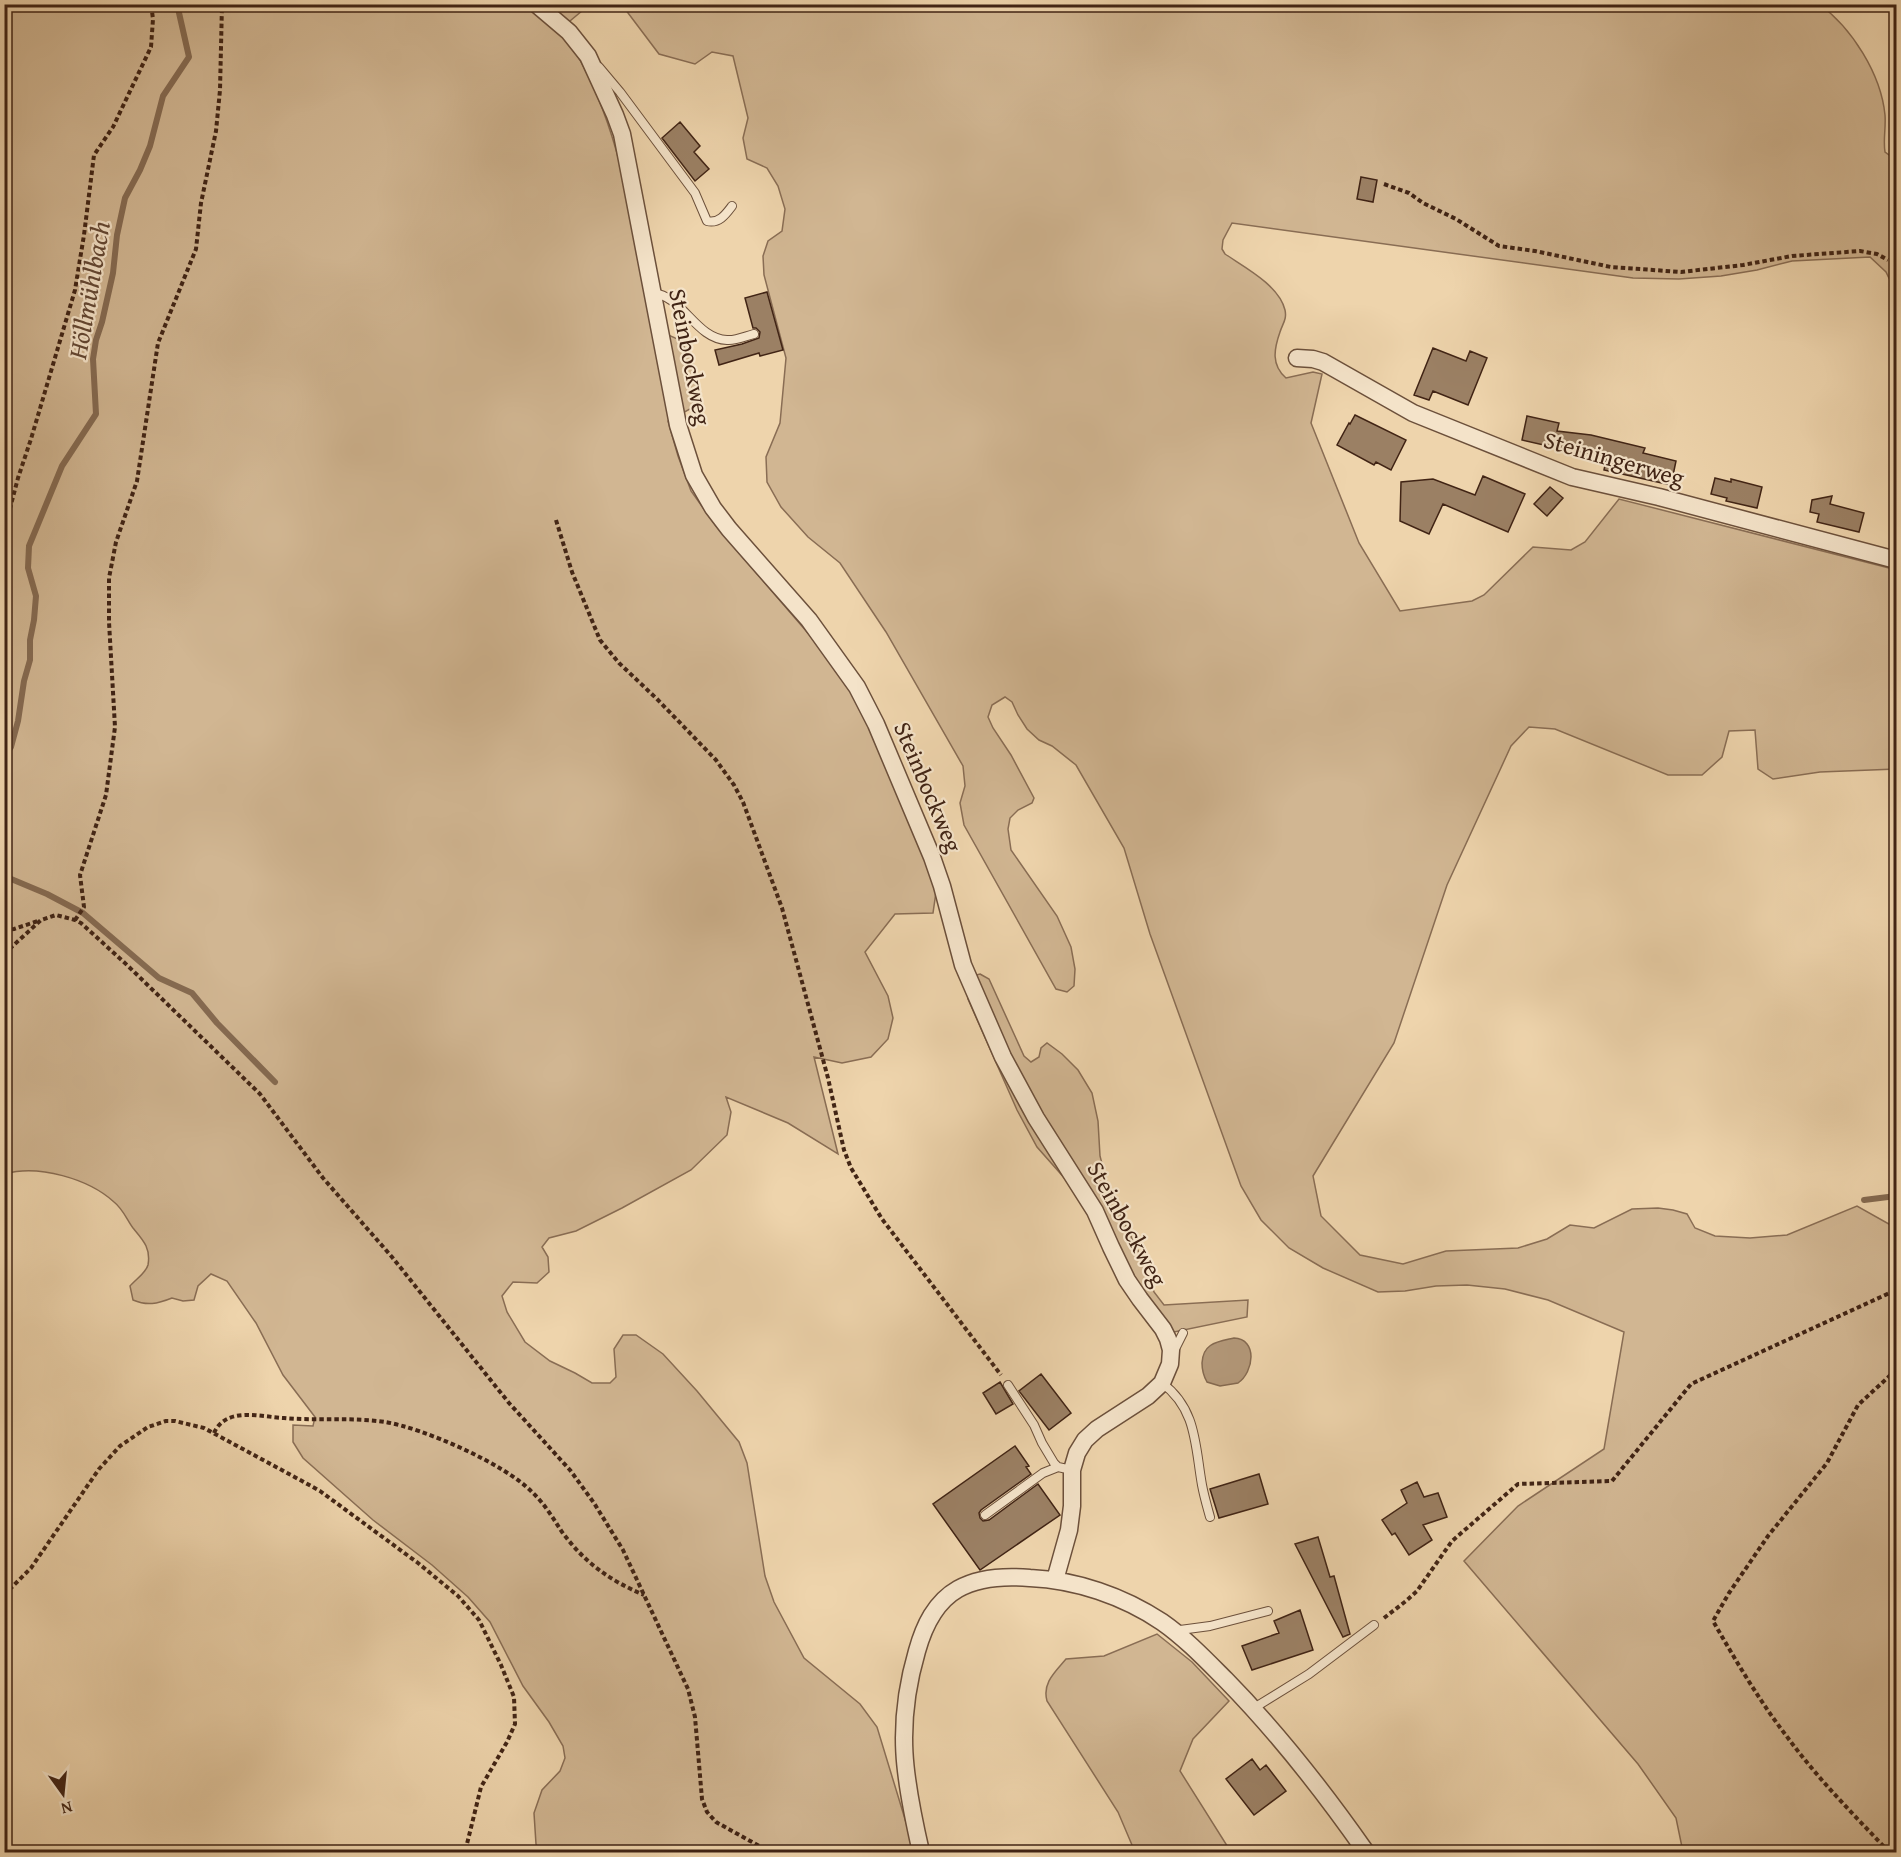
<svg xmlns="http://www.w3.org/2000/svg" width="1901" height="1857" viewBox="0 0 1901 1857" font-family="'Gentium Book Plus',serif">
  <style>
    .green { fill: #d1b692; stroke: #896d54; stroke-width: 1.5 }
    .water { fill: #b39879; stroke: #856a51; stroke-width: 1.5 }
    .lines { fill: none; stroke-linecap: round; stroke-linejoin: round }
    .stream { stroke: #856a51; stroke-width: 6 }
    .building { fill: #9b8064; stroke: #412415; stroke-width: 1.5 }
    .lane-casing { stroke: #6c503b; stroke-width: 10 }
    .street-casing { stroke: #6c503b; stroke-width: 19 }
    .path { stroke: #412415; stroke-width: 4; stroke-dasharray: 4.5 3; stroke-linecap: butt }
    .lane { stroke: #f4e3c9; stroke-width: 8 }
    .street { stroke: #f4e3c9; stroke-width: 16 }
    .labels { text-anchor: middle; stroke-width: 4.5; stroke-linejoin: round; paint-order: stroke }
    .street-label { font-size: 24px; fill: #412415; stroke: #f4e3c9 }
    .water-label { font-size: 26px; font-style: italic; fill: #634733; stroke: #f4e3c9 }
  </style>
  <rect width="100%" height="100%" fill="#eed4ac"/>
  <filter id="stains"><feTurbulence type="fractalNoise" baseFrequency=".00333" numOctaves="4"/><feColorMatrix values="0 0 0 0 .2 0 0 0 0 .09 0 0 0 0 .02 0 0 0 .5 -.17"/></filter>
  <radialGradient id="worn" r=".72"><stop offset=".6" stop-color="#630" stop-opacity="0"/><stop offset="1" stop-color="#630" stop-opacity=".3"/></radialGradient>
  <!-- green -->
  <path class="green" d="M 1819,4 C 1852,28 1881,74 1885,115 C 1886,128 1883,140 1885,152 L 1896,160 L 1896,293 L 1886,272 L 1870,257 L 1792,261 L 1757,270 L 1721,276 L 1679,279 L 1633,278 L 1232,223 L 1223,240 L 1222,249 L 1225,254 C 1244,267 1279,285 1285,310 C 1287,319 1283,323 1280,332 C 1274,349 1271,365 1286,378 L 1313,372 L 1322,374 L 1311,423 L 1359,543 L 1400,611 L 1472,601 L 1484,595 L 1533,547 L 1571,550 L 1585,542 L 1619,499 L 1893,569 L 1891,593 L 1896,613 L 1896,769 L 1820,772 L 1773,779 L 1758,769 L 1755,730 L 1729,731 L 1722,757 L 1702,775 L 1668,775 L 1555,729 L 1529,727 L 1511,746 L 1447,885 L 1394,1043 L 1313,1176 L 1321,1216 L 1360,1255 L 1403,1264 L 1446,1251 L 1518,1248 L 1547,1239 L 1570,1225 L 1594,1228 L 1632,1209 L 1658,1208 L 1673,1210 L 1687,1214 L 1695,1228 L 1715,1236 L 1750,1238 L 1787,1235 L 1857,1206 L 1896,1228 L 1896,1852 L 1683,1852 L 1676,1818 L 1638,1764 L 1464,1561 L 1518,1506 L 1604,1449 L 1624,1332 L 1548,1300 L 1505,1289 L 1467,1285 L 1436,1286 L 1405,1291 L 1378,1292 L 1323,1268 L 1289,1248 L 1261,1220 L 1241,1186 L 1150,934 L 1124,848 L 1076,765 L 1052,746 L 1039,740 L 1027,729 L 1018,715 L 1012,702 L 1005,697 L 992,705 L 988,717 L 993,728 L 1011,755 L 1034,798 L 1032,803 L 1018,810 L 1010,818 L 1008,829 L 1011,850 L 1057,916 L 1071,947 L 1075,969 L 1074,986 L 1067,992 L 1056,989 L 964,825 L 960,803 L 965,786 L 963,766 L 886,632 L 840,563 L 808,537 L 781,507 L 767,482 L 766,457 L 780,423 L 786,358 L 764,275 L 763,256 L 768,241 L 782,231 L 785,209 L 778,186 L 767,168 L 747,159 L 743,138 L 748,118 L 733,56 L 712,52 L 695,64 L 659,54 L 622,5 Z
    M 5,5 L 589,5 L 558,31 C 565,40 574,50 580,60 C 625,142 635,238 652,328 L 680,340 L 692,359 L 696,377 L 697,394 L 690,409 L 668,421 L 678,456 L 691,491 L 716,526 L 831,660 L 862,710 L 920,845 L 936,892 L 933,913 L 895,914 L 865,952 L 888,996 L 893,1018 L 888,1039 L 871,1057 L 842,1063 L 814,1057 L 838,1154 L 788,1123 L 726,1097 L 731,1112 L 727,1135 L 691,1170 L 622,1208 L 576,1231 L 549,1238 L 542,1247 L 548,1257 L 549,1272 L 537,1283 L 513,1282 L 502,1296 L 507,1312 L 525,1342 L 550,1361 L 575,1373 L 592,1383 L 610,1383 L 616,1377 L 614,1349 L 623,1335 L 636,1335 L 663,1354 L 697,1391 L 739,1442 L 747,1463 L 765,1576 L 774,1602 L 804,1658 L 860,1704 L 877,1727 L 915,1852 L 540,1852 L 536,1844 L 534,1813 L 542,1790 L 560,1771 L 565,1758 L 563,1746 L 549,1722 L 523,1686 L 490,1622 L 468,1597 L 432,1565 L 373,1520 L 303,1458 L 293,1442 L 293,1425 L 313,1426 L 315,1417 L 283,1375 L 256,1323 L 227,1281 L 211,1274 L 198,1286 L 194,1300 L 183,1301 L 172,1298 C 157,1304 147,1306 133,1300 L 130,1286 C 135,1280 146,1273 148,1265 C 151,1248 143,1240 133,1228 C 127,1220 123,1209 114,1202 C 89,1179 38,1164 5,1174 Z
    M 980,974 L 989,979 L 1024,1056 L 1031,1062 L 1039,1057 L 1041,1048 L 1047,1043 L 1062,1054 L 1078,1070 L 1092,1093 L 1098,1121 L 1100,1156 L 1109,1191 L 1148,1271 L 1154,1292 L 1164,1305 L 1248,1300 L 1247,1317 L 1174,1332 L 1164,1324 L 1067,1181 L 1037,1147 L 1017,1110 L 968,999 L 966,986 L 973,976 Z
    M 1157,1634 L 1192,1662 L 1229,1701 L 1193,1739 L 1180,1771 L 1231,1852 L 1135,1852 L 1118,1812 L 1047,1701 C 1042,1683 1055,1672 1066,1659 L 1104,1656 Z"/>
  <!-- water -->
  <path class="water" d="M 1234,1338 C 1258,1339 1254,1372 1238,1383 L 1220,1386 L 1207,1382 C 1203,1375 1202,1370 1202,1363 C 1203,1343 1217,1342 1234,1338 Z"/>
  <g class="lines">
    <!-- stream -->
    <path class="stream" d="M 4,758 L 11,747 L 18,721 L 24,681 L 30,660 L 30,640 L 34,620 L 36,596 L 28,568 L 29,546 L 62,466 L 96,414 L 93,359 L 96,340 L 102,322 L 113,273 L 117,235 L 125,198 L 140,170 L 150,146 L 163,96 L 189,57 L 177,4
      M 4,876 L 47,894 L 83,913 L 159,978 L 192,993 L 217,1023 L 275,1082
      M 1864,1200 L 1896,1196"/>
  </g>
  <!-- building -->
  <path class="building" d="M 680,122 L 700,146 L 694,152 L 709,169 L 695,181 L 662,138 Z
    M 1361,177 L 1377,180 L 1373,202 L 1357,199 Z
    M 767,292 L 783,350 L 760,356 L 759,353 L 719,365 L 715,350 L 742,344 L 759,338 L 760,332 L 756,328 L 753,328 L 745,298 Z
    M 1433,348 L 1466,361 L 1470,351 L 1487,358 L 1468,405 L 1433,391 L 1429,400 L 1414,395 Z
    M 1355,415 L 1406,440 L 1391,470 L 1376,462 L 1374,465 L 1337,445 L 1349,423 L 1350,424 Z
    M 1527,416 L 1559,423 L 1557,431 L 1591,435 L 1645,448 L 1643,453 L 1676,461 L 1671,485 L 1604,470 L 1607,456 L 1557,448 L 1522,440 Z
    M 1483,476 L 1525,494 L 1508,532 L 1443,504 L 1429,534 L 1400,521 L 1401,482 L 1433,479 L 1475,495 Z
    M 1715,478 L 1731,482 L 1731,479 L 1762,487 L 1757,508 L 1726,501 L 1727,498 L 1711,494 Z
    M 1550,487 L 1563,498 L 1547,516 L 1534,504 Z
    M 1832,496 L 1830,504 L 1864,513 L 1859,532 L 1817,522 L 1819,514 L 1810,512 L 1812,500 Z
    M 1041,1374 L 1071,1413 L 1049,1430 L 1019,1391 Z
    M 1000,1382 L 1013,1404 L 996,1414 L 983,1393 Z
    M 1015,1446 L 1029,1466 L 1026,1467 L 1031,1474 L 981,1510 L 979,1513 L 980,1518 L 983,1521 L 989,1520 L 1038,1484 L 1060,1515 L 980,1570 L 933,1504 Z
    M 1259,1474 L 1268,1504 L 1219,1518 L 1210,1489 Z
    M 1417,1482 L 1424,1497 L 1438,1493 L 1447,1517 L 1423,1525 L 1432,1540 L 1409,1555 L 1395,1533 L 1392,1535 L 1382,1520 L 1407,1503 L 1401,1490 Z
    M 1318,1537 L 1330,1577 L 1334,1576 L 1350,1634 L 1343,1637 L 1295,1544 Z
    M 1300,1610 L 1313,1650 L 1252,1670 L 1242,1646 L 1279,1633 L 1274,1621 Z
    M 1252,1759 L 1260,1770 L 1266,1765 L 1286,1791 L 1254,1815 L 1226,1779 Z"/>
  <g class="lines">
    <defs>
      <path id="lane" d="M 599,67 L 620,92 L 695,193 L 707,221 C 719,224 726,214 732,206
        M 653,293 C 683,296 696,339 727,340 C 735,341 746,336 754,334
        M 1174,1351 L 1183,1333
        M 1162,1383 C 1197,1409 1195,1446 1202,1485 C 1204,1496 1207,1506 1210,1517
        M 1008,1385 L 1034,1425 L 1042,1443 L 1054,1463 L 1058,1467 L 1072,1470
        M 985,1515 L 1043,1473 L 1058,1467
        M 1175,1632 L 1180,1630 L 1210,1626 L 1268,1611
        M 1254,1708 L 1309,1674 L 1374,1625"/>
      <path id="street" d="M 536,4 L 569,32 L 588,56 L 615,115 L 622,134 L 678,425 L 694,475 L 713,508 L 729,529 L 809,620 L 857,687 L 876,724 L 932,857 L 942,886 L 963,965 L 1003,1057 L 1036,1118 L 1095,1211 L 1111,1247 L 1127,1280 L 1140,1299 L 1163,1329 L 1168,1339 L 1171,1350 L 1170,1364 L 1162,1383 L 1148,1396 L 1097,1429 L 1085,1440 L 1077,1453 L 1072,1470 L 1072,1506 L 1069,1530 L 1055,1580
        M 1297,358 L 1313,359 L 1323,362 L 1413,413 L 1572,477 L 1659,497 L 1896,560
        M 921,1852 C 904,1778 895,1726 917,1651 C 924,1626 935,1602 958,1589 C 979,1577 1007,1576 1030,1578 C 1076,1580 1123,1596 1162,1622 C 1185,1638 1206,1660 1226,1680 C 1278,1733 1324,1792 1366,1852"/>
    </defs>
    <!-- lane casing -->
    <use href="#lane" class="lane-casing"/>
    <!-- street casing -->
    <use href="#street" class="street-casing"/>
    <!-- path -->
    <path class="path" d="M 1384,184 L 1409,193 L 1423,203 L 1456,219 L 1499,246 L 1535,251 L 1611,267 L 1681,272 L 1743,265 L 1792,256 L 1860,251 L 1877,254 L 1888,260
      M 556,520 L 572,572 L 600,640 L 619,663 L 657,699 L 716,760 L 734,785 L 743,802 L 782,908 L 828,1078 L 844,1150 L 851,1168 L 882,1219 L 1001,1375
      M 4,531 L 18,478 L 31,439 L 75,290 L 84,235 L 94,155 L 113,127 L 151,47 L 153,19 L 151,4
      M 75,920 L 84,907 L 80,875 L 106,795 L 115,727 L 109,622 L 109,578 L 116,542 L 137,481 L 158,343 L 196,249 L 201,203 L 216,131 L 220,90 L 222,4
      M 4,930 L 14,929 L 38,921
      M 4,954 L 41,920 L 56,915 L 75,920 L 81,923 L 127,965 L 260,1094 L 323,1178 L 392,1257 L 509,1403 L 570,1470 L 594,1503 L 623,1550 L 688,1689 L 695,1717 L 702,1799 L 707,1812 L 716,1822 L 770,1852
      M 214,1433 C 226,1406 261,1417 284,1418 C 317,1421 352,1417 385,1422 C 423,1428 505,1464 532,1492 C 544,1503 553,1518 562,1532 C 585,1563 609,1580 644,1595
      M 4,1595 L 31,1568 L 99,1469 L 120,1446 L 148,1427 L 166,1421 L 175,1421 L 204,1428 L 302,1481 L 320,1491 L 418,1563 L 458,1596 L 479,1620 L 501,1665 L 514,1697 L 515,1724 L 507,1742 L 481,1787 L 465,1852
      M 1384,1618 L 1406,1601 L 1417,1591 L 1452,1541 L 1518,1484 L 1612,1481 L 1691,1384 L 1896,1290
      M 1889,1852 C 1854,1815 1818,1779 1788,1738 C 1760,1702 1736,1661 1713,1621 L 1729,1593 L 1768,1536 L 1827,1463 L 1858,1405 L 1896,1370"/>
    <!-- lane -->
    <use href="#lane" class="lane"/>
    <!-- street -->
    <use href="#street" class="street"/>
  </g>
  <g class="labels">
    <!-- street labels -->
    <g class="street-label">
      <text transform="translate(690 357) rotate(79)" y="8">Steinbockweg</text>
      <text transform="translate(1614 459) rotate(16)" y="8">Steiningerweg</text>
      <text transform="translate(928 787) rotate(67)" y="8">Steinbockweg</text>
      <text transform="translate(1127 1224) rotate(61)" y="8">Steinbockweg</text>
    </g>
    <!-- water labels -->
    <g class="water-label">
      <text transform="translate(89 290) rotate(-80)" y="9">Höllmühlbach</text>
    </g>
  </g>
  <!-- margin -->
  <rect width="1901" height="1857" fill="none" stroke="#eed4ac" stroke-width="24"/>
  <rect x="6" y="6" width="1889" height="1845" fill="none" stroke="#412415" stroke-width="3"/>
  <rect x="12" y="12" width="1877" height="1833" fill="none" stroke="#412415" stroke-width="1.5"/>
  <!-- north arrow -->
  <g transform="translate(63 1794) rotate(165)" stroke="#f4e3c9" stroke-width="4.5" paint-order="stroke">
  <path d="M0-4.5L10 22L0 15L-10 22Z" fill="#412415"/>
  <text y="-9" font-size="16" font-weight="bold" text-anchor="middle" fill="#412415">N</text>
  </g>
  <rect width="100%" height="100%" filter="url(#stains)"/>
  <rect width="100%" height="100%" fill="url(#worn)"/>
</svg>
